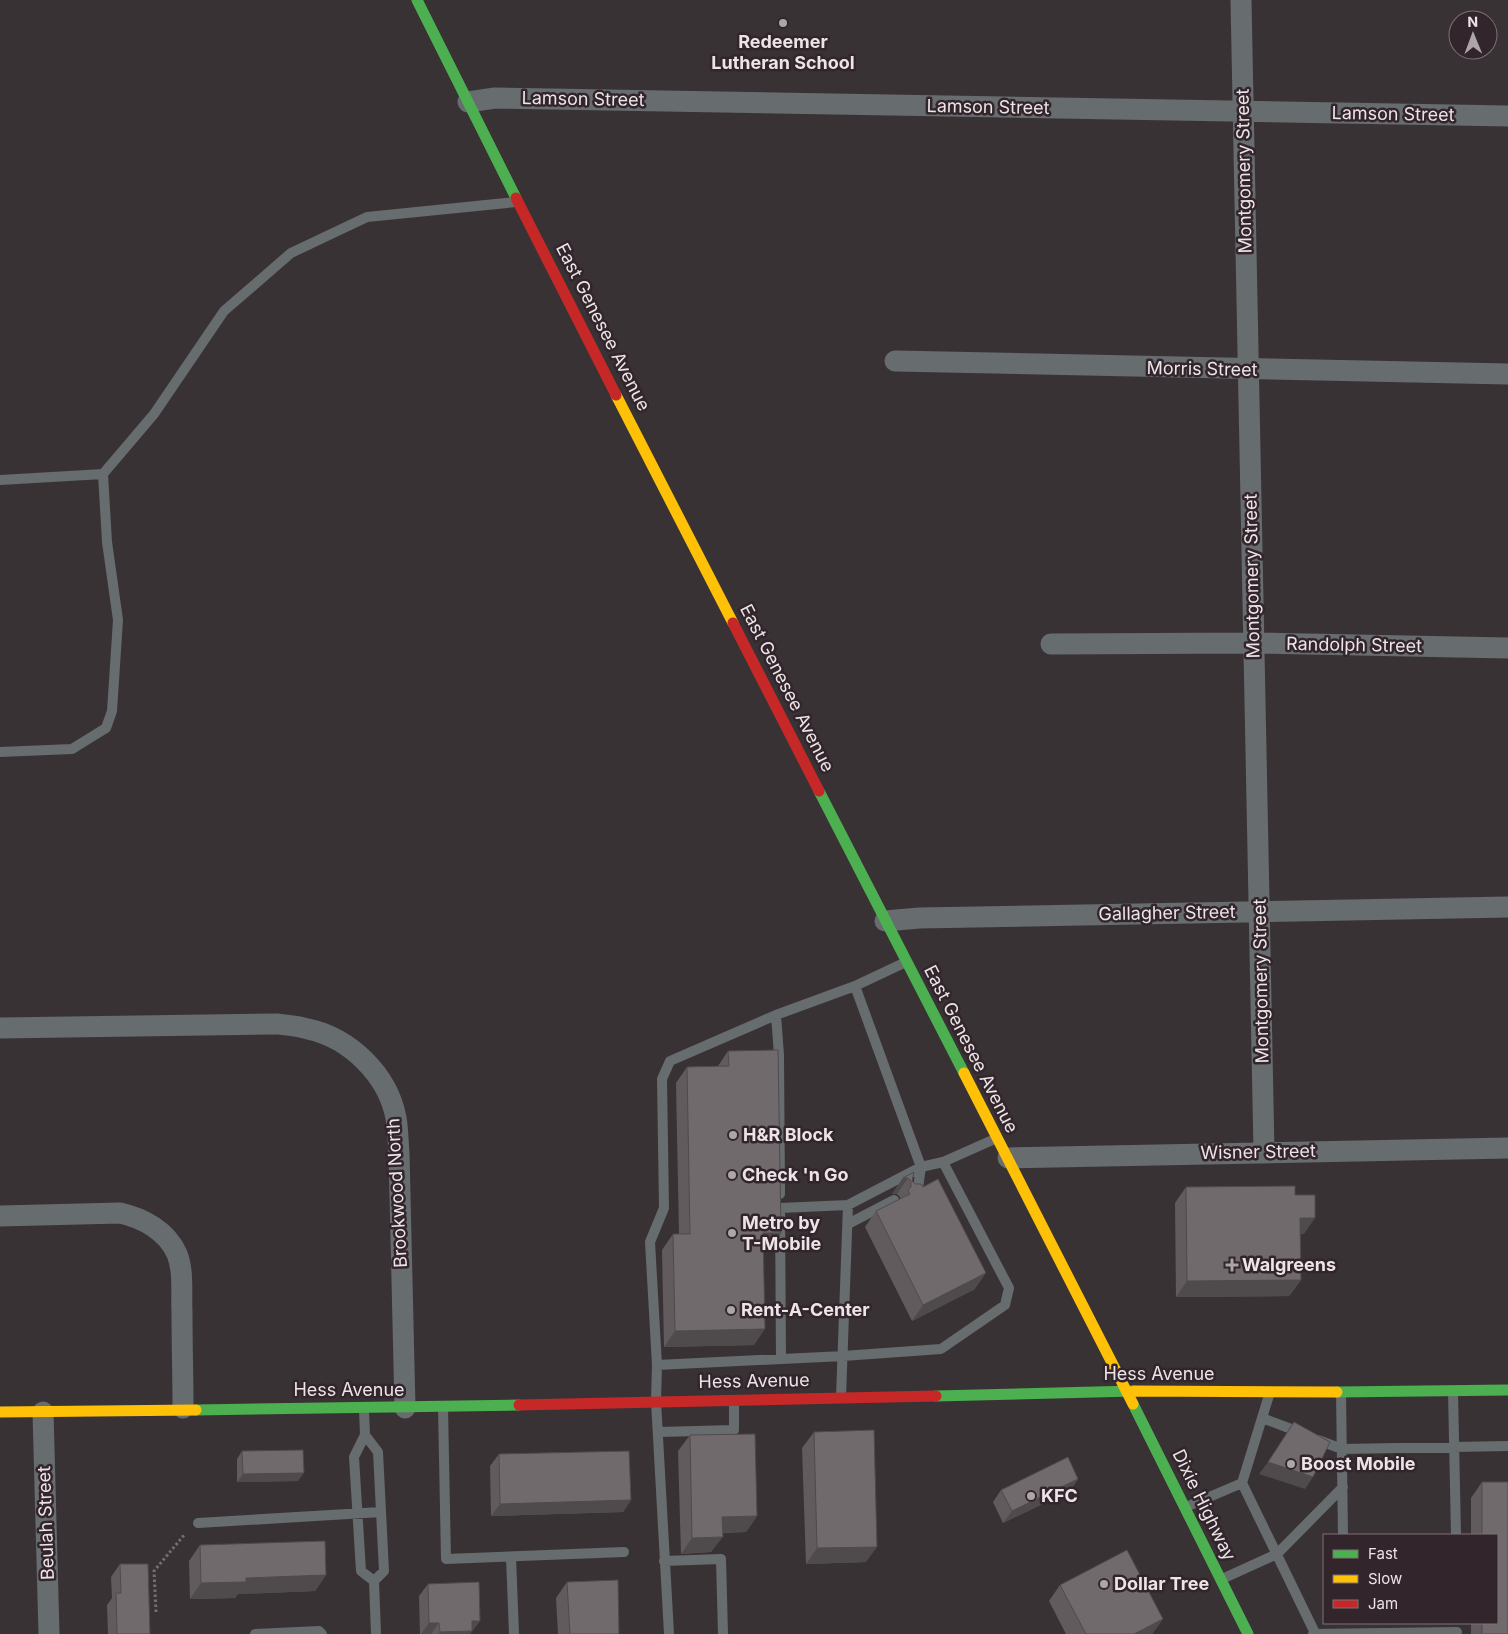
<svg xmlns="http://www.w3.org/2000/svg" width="1508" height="1634" viewBox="0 0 1508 1634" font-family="Inter,sans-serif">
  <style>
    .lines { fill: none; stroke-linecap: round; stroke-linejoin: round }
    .path { stroke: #6f7173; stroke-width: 3; stroke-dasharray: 2.5 2.5; stroke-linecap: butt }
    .lane { stroke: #676c6f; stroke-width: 10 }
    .street { stroke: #676c6f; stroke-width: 21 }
    .fast { stroke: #4caf50; stroke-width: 11 }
    .slow { stroke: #ffc107; stroke-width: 11 }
    .jam { stroke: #c62828; stroke-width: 11 }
    .wall { fill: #615b5e }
    .shaded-wall { fill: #4f4a4c }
    .building { fill: #716a6d; stroke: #4f4a4c }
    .poi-dot { fill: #ada6a9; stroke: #32252b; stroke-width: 2 }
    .labels { text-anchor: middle; stroke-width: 5; stroke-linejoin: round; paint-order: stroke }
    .poi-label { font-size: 18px; font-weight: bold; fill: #ece4e7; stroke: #32252b; text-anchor: start }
    .street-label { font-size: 18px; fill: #ece4e7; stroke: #32252b }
  </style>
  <rect width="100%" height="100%" fill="#393235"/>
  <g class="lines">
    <!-- path -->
    <path class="path" d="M 156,1612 L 154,1571 L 185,1534"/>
    <!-- lane -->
    <path class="lane" d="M 0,480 L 103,474 L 154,414 L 224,311 L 291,253 L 367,217 L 516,202
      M 0,752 L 72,749 L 106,728 L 112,711 L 118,620 L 107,542 L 103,474
      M 906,962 L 855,986 L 921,1167 L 918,1188 L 909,1193
      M 776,1015 L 779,1055 L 780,1194
      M 848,1224 L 894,1200
      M 781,1358 L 780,1208 L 848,1205 L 921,1167 L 943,1162 L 997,1138
      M 657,1365 L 650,1242 L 664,1208 L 662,1079 L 670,1061 L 776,1015 L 855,986
      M 1453,1391 L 1456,1535
      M 1341,1393 L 1343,1535
      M 841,1397 L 848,1205
      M 443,1407 L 446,1559 L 624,1552
      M 364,1410 L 365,1435 L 354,1457 L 361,1571 L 374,1581
      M 1262,1418 L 1302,1433
      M 659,1432 L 734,1430 L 734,1401
      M 365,1435 L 378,1452 L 384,1571 L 374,1581 L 376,1634
      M 1318,1440 L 1342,1449 L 1508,1446
      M 1242,1483 L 1315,1633
      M 1186,1507 L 1242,1483 L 1270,1392
      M 198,1523 L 381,1512
      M 511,1557 L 514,1634
      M 664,1561 L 721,1559 L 723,1634
      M 1222,1579 L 1277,1554 L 1343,1487
      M 255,1634 L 319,1631 L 322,1634
      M 669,1634 L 656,1401 L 657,1365 L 843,1356 L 941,1349 L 1005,1305 L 1009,1288 L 943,1162
      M 1313,1634 L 1457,1632"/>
    <!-- street -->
    <path class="street" d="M 1241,0 L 1264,1152
      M 468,102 L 495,98 L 1508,116
      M 895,361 L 1508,374
      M 1051,644 L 1253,643 L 1508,648
      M 885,921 L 919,918 L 1508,907
      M 0,1028 L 277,1024 C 287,1025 298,1026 308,1029 C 350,1038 388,1075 396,1118 C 398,1129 398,1141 399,1153 L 405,1408
      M 1008,1158 L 1508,1148
      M 0,1216 L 120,1213 C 143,1218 167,1231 177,1254 C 184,1271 181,1294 182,1312 C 182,1344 183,1376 183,1408
      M 43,1412 L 49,1634"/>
    <!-- fast -->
    <path class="fast" d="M 417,0 L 516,198
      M 819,791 L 964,1073
      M 1337,1392 L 1508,1390
      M 936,1396 L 1134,1391
      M 1133,1404 L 1248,1634
      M 196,1410 L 519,1405"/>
    <!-- slow -->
    <path class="slow" d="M 616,395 L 733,623
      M 964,1073 L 1133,1404
      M 1134,1391 L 1337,1392
      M 0,1412 L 196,1410"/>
    <!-- jam -->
    <path class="jam" d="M 516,198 L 616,395
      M 733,623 L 819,791
      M 519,1405 L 936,1396"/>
  </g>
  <!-- wall -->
  <path class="wall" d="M 728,1051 L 781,1233 L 770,1249 L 763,1249 L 754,1345 L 664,1347 L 662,1250 L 673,1234 L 679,1234 L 676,1083 L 687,1067 L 718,1066 Z
    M 914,1172 L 912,1181 L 975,1289 L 912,1321 L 865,1227 L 876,1211 L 900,1199 L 900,1197 L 897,1194 L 892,1194 L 903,1178 Z
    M 1186,1187 L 1295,1195 L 1304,1234 L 1300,1234 L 1301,1280 L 1289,1296 L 1176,1297 L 1175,1203 Z
    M 814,1432 L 866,1562 L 806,1564 L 802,1448 Z
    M 690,1435 L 757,1516 L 746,1532 L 723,1533 L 711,1552 L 681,1554 L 678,1451 Z
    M 242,1451 L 298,1481 L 237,1482 L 237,1459 Z
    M 499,1454 L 631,1500 L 623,1512 L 491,1516 L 490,1466 Z
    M 1078,1479 L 1070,1491 L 1003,1523 L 993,1502 L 1001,1490 Z
    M 1482,1482 L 1508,1482 L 1508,1634 L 1471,1634 L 1471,1623 L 1497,1623 L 1497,1535 L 1471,1535 L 1471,1498 Z
    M 200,1545 L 326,1575 L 315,1591 L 238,1594 L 235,1598 L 190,1599 L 189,1561 Z
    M 120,1564 L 150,1634 L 108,1634 L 107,1605 L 112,1598 L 111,1577 Z
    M 567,1582 L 619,1634 L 558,1634 L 556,1598 Z
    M 428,1584 L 480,1621 L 470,1634 L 420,1634 L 419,1596 Z
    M 1060,1585 L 1163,1619 L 1152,1634 L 1066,1634 L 1049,1601 Z"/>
  <!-- shaded-wall -->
  <path class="shaded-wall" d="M 903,1178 L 908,1178 L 897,1194 L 892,1194 Z
    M 1300,1218 L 1315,1218 L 1304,1234 L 1289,1234 Z
    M 763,1233 L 781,1233 L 770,1249 L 752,1249 Z
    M 986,1273 L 975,1289 L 912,1321 L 923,1305 Z
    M 1301,1280 L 1289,1296 L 1176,1297 L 1187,1281 Z
    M 765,1329 L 754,1345 L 664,1347 L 675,1331 Z
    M 1268,1462 L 1313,1477 L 1305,1489 L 1259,1474 Z
    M 304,1473 L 298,1481 L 237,1482 L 243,1474 Z
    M 1078,1479 L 1070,1491 L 1003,1523 L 1012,1511 Z
    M 631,1500 L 623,1512 L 491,1516 L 500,1504 Z
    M 757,1516 L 746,1532 L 711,1533 L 722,1517 Z
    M 723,1537 L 711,1552 L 681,1554 L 692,1538 Z
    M 877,1547 L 866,1562 L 806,1564 L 817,1548 Z
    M 326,1575 L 315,1591 L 238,1594 L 235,1598 L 190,1599 L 201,1583 L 246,1578 Z
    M 1163,1619 L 1152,1634 L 1134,1634 Z
    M 472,1621 L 480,1621 L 470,1634 L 438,1634 L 440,1632 Z
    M 429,1623 L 439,1623 L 431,1634 L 421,1634 Z"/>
  <!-- building -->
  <path class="building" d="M 778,1050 L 781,1233 L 763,1233 L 765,1329 L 675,1331 L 673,1234 L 690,1234 L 687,1067 L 729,1066 L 728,1051 Z
    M 914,1172 L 912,1181 L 915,1184 L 921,1184 L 923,1187 L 938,1179 L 986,1273 L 923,1305 L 876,1211 L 910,1194 L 908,1190 L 911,1187 L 911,1181 L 908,1178 L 903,1178 Z
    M 1295,1186 L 1295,1195 L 1315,1195 L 1315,1218 L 1300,1218 L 1301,1280 L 1187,1281 L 1186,1187 Z
    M 1294,1422 L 1330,1442 L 1313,1477 L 1268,1462 Z
    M 874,1430 L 877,1547 L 817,1548 L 814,1432 Z
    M 755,1434 L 757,1516 L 722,1517 L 723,1537 L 692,1538 L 690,1435 Z
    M 303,1450 L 304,1473 L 243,1474 L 242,1451 Z
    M 629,1451 L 631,1500 L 500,1504 L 499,1454 Z
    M 1068,1457 L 1078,1479 L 1012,1511 L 1001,1490 Z
    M 1482,1482 L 1508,1482 L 1508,1634 L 1482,1634 L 1482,1623 L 1497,1623 L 1497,1535 L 1482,1535 Z
    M 325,1541 L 326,1575 L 246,1578 L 246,1582 L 201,1583 L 200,1545 Z
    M 1127,1550 L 1163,1619 L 1134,1634 L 1086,1634 L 1060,1585 Z
    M 120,1564 L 148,1564 L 150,1634 L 117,1634 L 116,1593 L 121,1593 Z
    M 618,1580 L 619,1634 L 570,1634 L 567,1582 Z
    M 479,1582 L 480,1621 L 472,1621 L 472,1631 L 440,1632 L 439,1623 L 429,1623 L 428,1584 Z"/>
  <!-- markers -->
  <g class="poi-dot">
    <circle cx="783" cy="23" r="5"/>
    <circle cx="733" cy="1135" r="5"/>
    <circle cx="732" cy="1175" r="5"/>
    <circle cx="732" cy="1233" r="5"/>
    <path d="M1229.5 1257.5h5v5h5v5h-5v5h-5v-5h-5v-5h5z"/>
    <circle cx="731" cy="1310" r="5"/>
    <circle cx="1291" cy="1464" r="5"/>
    <circle cx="1031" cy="1496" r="5"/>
    <circle cx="1104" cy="1584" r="5"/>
  </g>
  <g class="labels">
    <!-- poi labels -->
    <g class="poi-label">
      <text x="783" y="48" text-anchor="middle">Redeemer<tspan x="783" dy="21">Lutheran School</tspan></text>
      <text x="743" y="1141">H&amp;R Block</text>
      <text x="742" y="1181">Check 'n Go</text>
      <text x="742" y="1229">Metro by<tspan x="742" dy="21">T-Mobile</tspan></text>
      <text x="1242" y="1271">Walgreens</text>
      <text x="741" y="1316">Rent-A-Center</text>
      <text x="1301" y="1470">Boost Mobile</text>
      <text x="1041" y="1502">KFC</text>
      <text x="1114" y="1590">Dollar Tree</text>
    </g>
    <!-- street labels -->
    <g class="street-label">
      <text transform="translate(583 99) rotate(1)" y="6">Lamson Street</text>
      <text transform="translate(988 107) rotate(1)" y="6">Lamson Street</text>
      <text transform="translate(1393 114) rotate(1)" y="6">Lamson Street</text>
      <text transform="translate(1244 171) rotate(-91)" y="6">Montgomery Street</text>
      <text transform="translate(603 327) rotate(63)" y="6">East Genesee Avenue</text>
      <text transform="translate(1202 369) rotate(1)" y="6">Morris Street</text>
      <text transform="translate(1252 576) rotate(-91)" y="6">Montgomery Street</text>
      <text transform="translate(1354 645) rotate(1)" y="6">Randolph Street</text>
      <text transform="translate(787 688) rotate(63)" y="6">East Genesee Avenue</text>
      <text transform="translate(1167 913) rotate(-1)" y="6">Gallagher Street</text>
      <text transform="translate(1261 981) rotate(-91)" y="6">Montgomery Street</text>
      <text transform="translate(971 1049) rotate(63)" y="6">East Genesee Avenue</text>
      <text transform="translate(1258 1152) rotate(-1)" y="6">Wisner Street</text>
      <text transform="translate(397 1193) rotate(-93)" y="6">Brookwood North</text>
      <text x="1159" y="1380">Hess Avenue</text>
      <text transform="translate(754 1381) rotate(-1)" y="6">Hess Avenue</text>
      <text x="349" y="1396">Hess Avenue</text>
      <text transform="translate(1204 1505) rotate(64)" y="6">Dixie Highway</text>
      <text transform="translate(46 1523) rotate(-92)" y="6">Beulah Street</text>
    </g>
  </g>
  <!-- legend -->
  <rect x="1323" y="1534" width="175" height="90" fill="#32252b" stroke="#7c7176"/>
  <rect x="1333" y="1550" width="25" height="8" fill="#4caf50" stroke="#7c7176"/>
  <text x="1368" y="1559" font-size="15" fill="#ece4e7">Fast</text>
  <rect x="1333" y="1575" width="25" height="8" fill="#ffc107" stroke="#7c7176"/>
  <text x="1368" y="1584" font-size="15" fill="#ece4e7">Slow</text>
  <rect x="1333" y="1600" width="25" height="8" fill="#c62828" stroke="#7c7176"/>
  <text x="1368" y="1609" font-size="15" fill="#ece4e7">Jam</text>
  <!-- north arrow -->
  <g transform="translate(1473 35) rotate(359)"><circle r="24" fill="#32252b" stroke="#7c7176"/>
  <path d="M0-4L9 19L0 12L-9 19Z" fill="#ada6a9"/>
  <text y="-8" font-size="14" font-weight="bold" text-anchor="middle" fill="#ece4e7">N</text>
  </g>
</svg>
